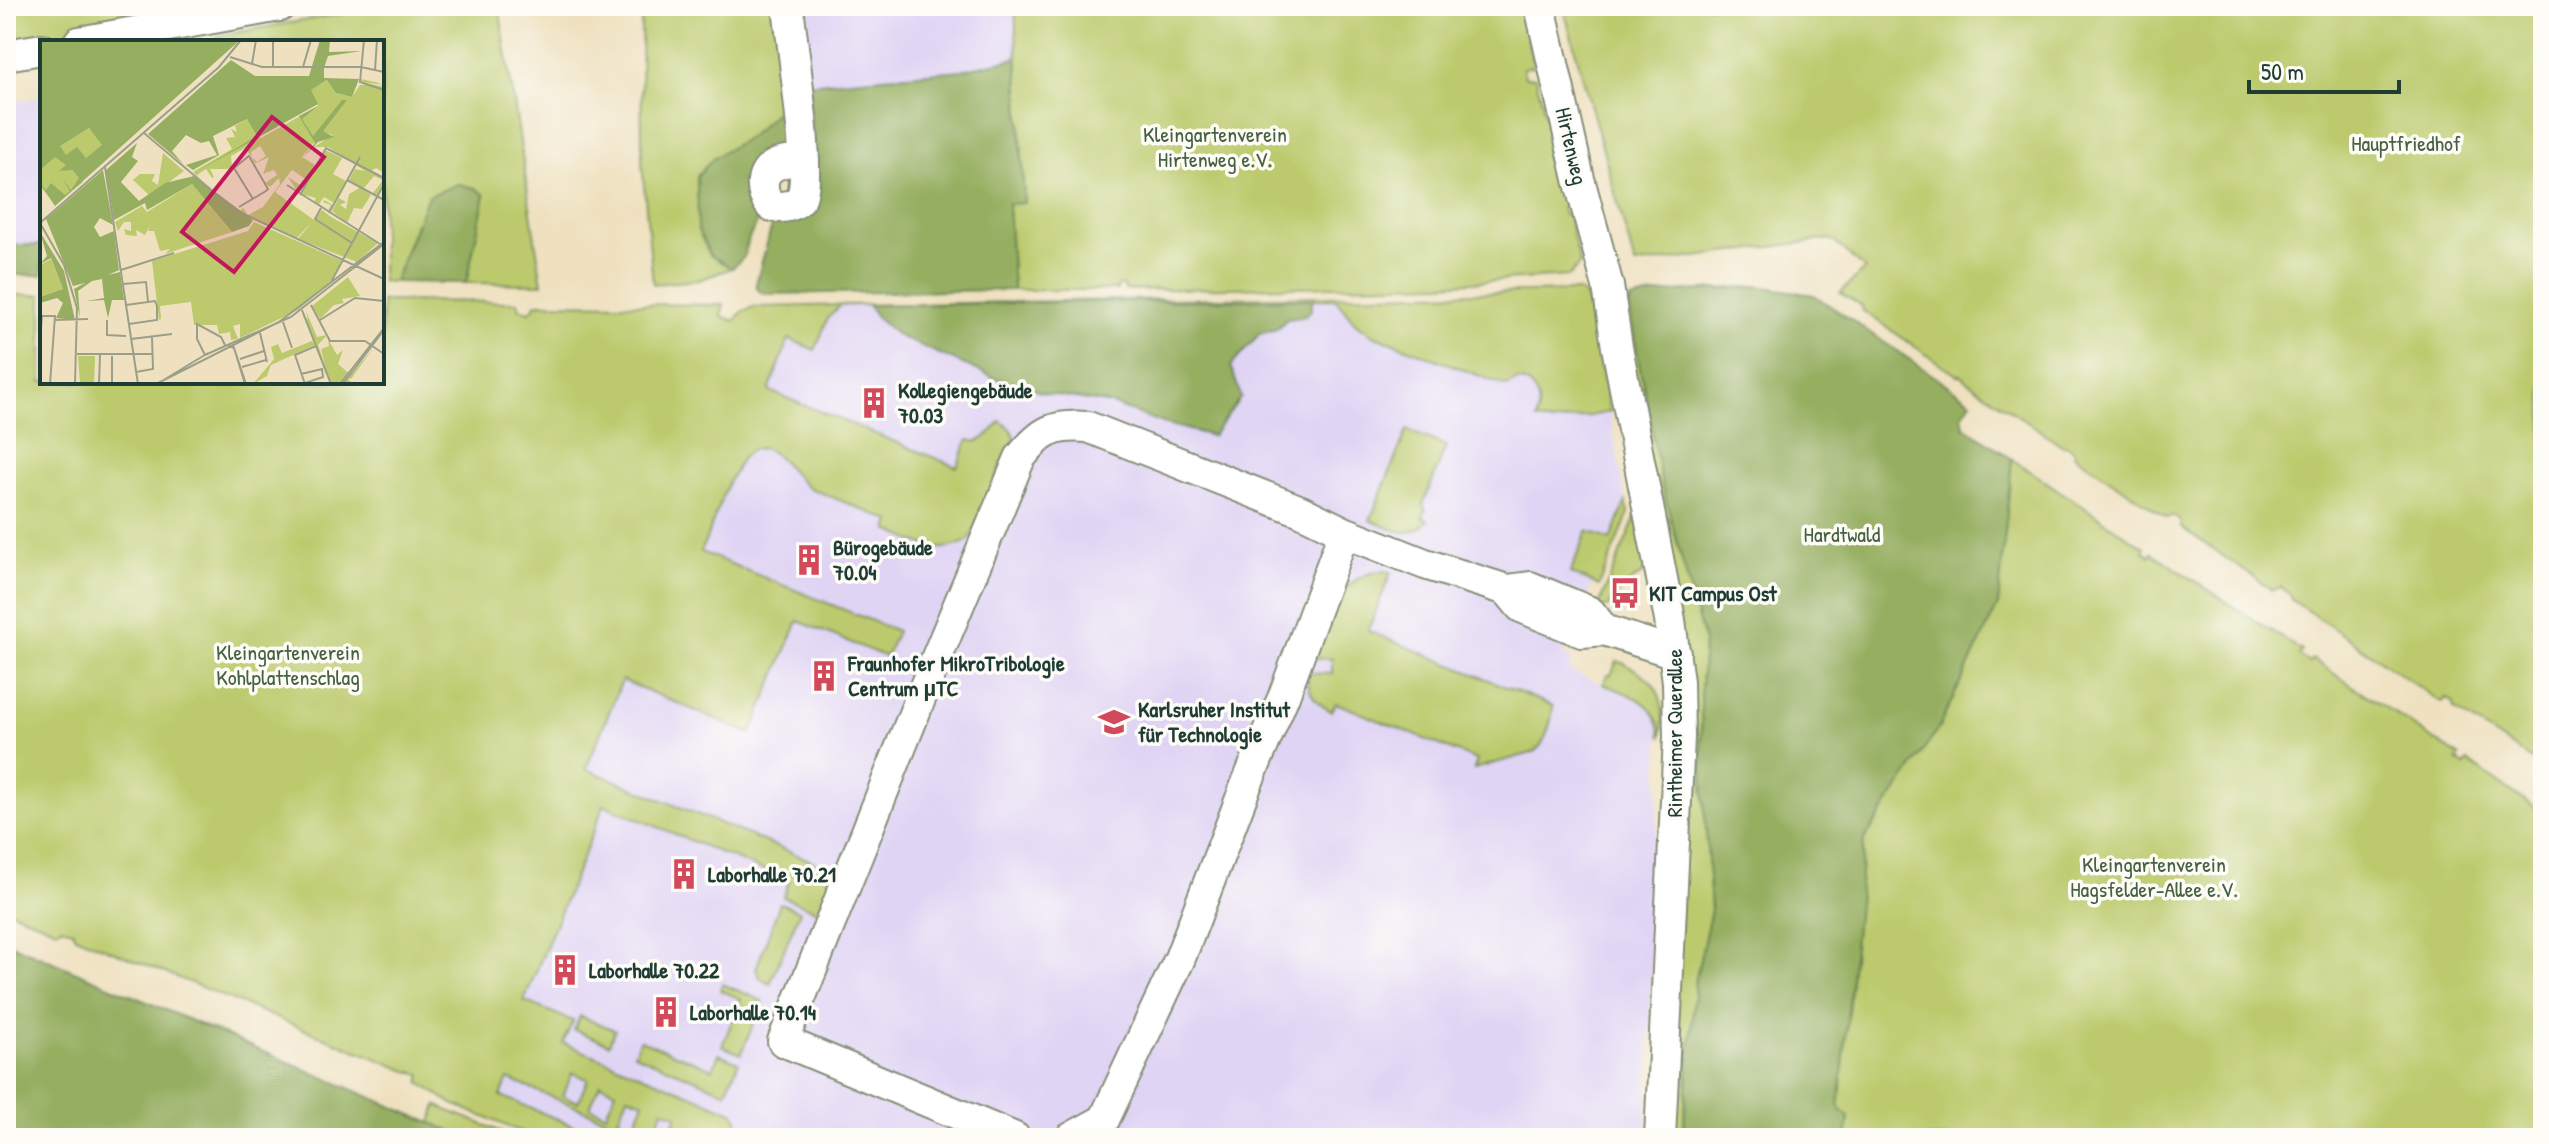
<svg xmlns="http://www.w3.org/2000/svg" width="2549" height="1144" viewBox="0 0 2549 1144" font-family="'Patrick Hand',sans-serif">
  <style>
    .built { fill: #e0d4f4 }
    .green { fill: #bcca6d; stroke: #6e8450; stroke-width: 2; fill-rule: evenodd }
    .forest { fill: #95ae60; stroke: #5a764a; stroke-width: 2 }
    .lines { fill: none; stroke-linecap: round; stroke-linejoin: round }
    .minor-casing { stroke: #878f7a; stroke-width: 34 }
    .minor { stroke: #fff; stroke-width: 30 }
    .labels { text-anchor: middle; stroke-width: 7; stroke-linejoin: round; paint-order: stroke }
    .park-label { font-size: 22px; fill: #466042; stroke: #fdfcf7 }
    .street-label { font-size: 22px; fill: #1f3d34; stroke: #fdfcf7 }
    .poi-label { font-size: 22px; font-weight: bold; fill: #1f3d34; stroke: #fdfcf7; text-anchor: start }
    .inset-road { fill: none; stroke: #9c9f88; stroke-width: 2 }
    .view { fill: #c2185b; fill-opacity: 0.15; stroke: #c2185b; stroke-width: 4 }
    .inset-edge { fill: none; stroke: #1f3d34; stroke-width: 4 }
  </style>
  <rect width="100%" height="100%" fill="#fdfcf7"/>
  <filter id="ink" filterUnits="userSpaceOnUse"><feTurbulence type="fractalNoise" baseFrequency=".0125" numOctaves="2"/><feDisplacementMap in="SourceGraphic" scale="16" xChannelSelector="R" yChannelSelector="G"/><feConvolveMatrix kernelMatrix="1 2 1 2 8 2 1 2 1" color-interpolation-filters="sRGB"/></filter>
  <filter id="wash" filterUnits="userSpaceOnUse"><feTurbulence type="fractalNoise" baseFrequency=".006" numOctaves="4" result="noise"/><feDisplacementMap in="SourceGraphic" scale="32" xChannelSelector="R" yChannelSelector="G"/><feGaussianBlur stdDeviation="1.8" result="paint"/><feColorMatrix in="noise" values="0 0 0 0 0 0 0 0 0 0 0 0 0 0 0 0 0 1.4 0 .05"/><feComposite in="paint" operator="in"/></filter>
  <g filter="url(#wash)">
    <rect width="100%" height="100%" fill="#efe1c0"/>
    <!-- built -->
    <path class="built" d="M 798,6 L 1015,6 L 1017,58 L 961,70 L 807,84 Z
      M 42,97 L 42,245 L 6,245 L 6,103 Z
      M 1541,296 L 1596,342 L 1626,502 L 1563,656 L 1572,660 L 1568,670 L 1641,700 L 1650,707 L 1660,727 L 1646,1138 L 563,1138 L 424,1081 L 738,315 L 754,307 Z"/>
    <!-- green -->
    <path class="green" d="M 6,6 L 236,6 L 6,46 Z
      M 385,6 L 499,6 L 542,284 L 466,283 L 485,195 L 475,188 L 416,223 L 394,282 L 382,282 L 382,42 L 207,42 L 222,35 Z
      M 641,6 L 778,6 L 788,101 L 753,134 L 714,158 L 697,176 L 699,230 L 710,255 L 732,268 L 699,280 L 653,284 L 642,164 Z
      M 1015,6 L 1522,6 L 1533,66 L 1523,68 L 1525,77 L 1536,77 L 1567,206 L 1562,207 L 1564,215 L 1568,214 L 1580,264 L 1569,276 L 1439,284 L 1125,290 L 1123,285 L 1118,286 L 1117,290 L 1013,290 L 1008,203 L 1024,203 Z
      M 1563,6 L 2543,6 L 2543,767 L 2453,708 L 2454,704 L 2446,698 L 2441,702 L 2292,600 L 2291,595 L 2281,587 L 2272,590 L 2181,527 L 2181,522 L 2173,516 L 2167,518 L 2074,455 L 2074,451 L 2066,445 L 2063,446 L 1967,381 L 1961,374 L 1958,376 L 1862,310 L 1863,307 L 1840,293 L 1865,269 L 1831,239 L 1635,265 Z
      M 1578,291 L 1586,297 L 1610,412 L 1553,423 L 1536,420 C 1541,403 1539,392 1525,382 L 1516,381 L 1506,386 L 1373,335 L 1355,323 L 1336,299 L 841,305 L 828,318 L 815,350 L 789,339 L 769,391 L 957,467 L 968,440 C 982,446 992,430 1001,421 L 1010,429 L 1016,439 L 1005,455 L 970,539 C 939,559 918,542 888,530 L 891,521 L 807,487 C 789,473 769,430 743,457 C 737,463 737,472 730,478 L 701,552 L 897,631 L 886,657 L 798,621 L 751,734 L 622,680 L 586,769 L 812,861 L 837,879 L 823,913 L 783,897 L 789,881 L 604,805 L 524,1001 L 573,1021 L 563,1043 L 733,1112 L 738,1119 L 731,1138 L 668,1138 L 677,1115 L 663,1110 L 654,1133 L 665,1138 L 652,1138 L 508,1079 L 501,1096 L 603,1138 L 536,1138 L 453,1104 L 420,1083 L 422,1074 L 407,1071 L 75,936 L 73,930 L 61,927 L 56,930 L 6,909 L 6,295 L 42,295 L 42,382 L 382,382 L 382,301 L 518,302 L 520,309 L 530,312 L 537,303 L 724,305 L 721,316 L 734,321 L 743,311 L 754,307 ZM 572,1073 L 588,1079 L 578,1102 L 563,1096 ZM 600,1084 L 616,1091 L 606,1114 L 590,1107 ZM 628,1096 L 644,1102 L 634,1125 L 618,1119 Z
      M 1631,300 L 1629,308 L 1662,486 L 1704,641 L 1701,688 L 1702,762 L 1711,910 L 1695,982 L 1683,1138 L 1670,1138 L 1685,810 L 1626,338 L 1625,305 Z
      M 1407,430 L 1446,446 L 1423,505 L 1426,510 L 1423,518 L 1428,520 C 1411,542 1391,529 1370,520 Z
      M 2012,459 L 2145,548 L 2143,551 L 2150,556 L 2152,553 L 2302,651 L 2299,656 L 2309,663 L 2312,659 L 2460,757 L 2457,760 L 2465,766 L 2468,762 L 2543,813 L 2543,1138 L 1846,1138 L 1849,1117 L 1839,1108 L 1864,840 L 1938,729 L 1998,605 Z
      M 1626,502 L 1629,513 L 1599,586 L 1570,573 L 1587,531 L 1611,540 Z
      M 1637,514 L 1645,566 L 1643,574 C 1634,577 1612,598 1609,607 L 1598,607 Z
      M 1383,571 L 1391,572 L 1368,631 L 1553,706 C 1552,721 1546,742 1535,752 L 1474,769 L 1477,760 L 1336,703 L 1332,711 C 1315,704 1307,692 1307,673 L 1332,674 L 1332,659 L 1312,658 C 1328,622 1337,574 1383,571 Z
      M 1617,661 C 1656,675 1669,698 1661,738 C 1658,701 1633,696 1603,684 L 1608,675 L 1611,675 Z
      M 780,903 L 800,911 L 770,984 L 761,979 L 756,969 Z
      M 722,984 L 763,1001 L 741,1054 L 722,1046 L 741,999 L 720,990 Z
      M 580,1016 L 615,1030 L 609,1044 L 574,1030 Z
      M 640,1040 L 713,1069 L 719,1054 L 739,1062 L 726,1092 L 634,1054 Z
      M 437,1105 L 444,1109 L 517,1138 L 468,1138 L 431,1123 Z"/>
    <!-- forest -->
    <path class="forest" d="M 1017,58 L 1024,203 L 1008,204 L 1013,290 L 764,294 L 758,290 L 756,284 L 773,221 L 810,209 L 819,193 L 807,84 L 961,70 Z
      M 788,101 L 793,142 L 755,169 L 762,213 L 749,238 L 744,257 L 732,268 L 710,255 L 698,230 L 697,176 L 714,158 L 753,134 Z
      M 458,184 L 475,188 L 485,195 L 466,283 L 394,282 L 428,196 Z
      M 6,245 L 42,245 L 42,275 L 6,275 Z
      M 1758,286 L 1814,295 L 1971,401 L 1962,416 L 1964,426 L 2012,459 L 1998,605 L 1938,729 L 1864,840 L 1839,1108 L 1849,1117 L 1846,1138 L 1683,1138 L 1695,982 L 1711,910 L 1702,763 L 1701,688 L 1704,641 L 1662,486 L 1629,308 L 1631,300 C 1672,289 1715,290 1758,286 Z
      M 1313,299 L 1310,312 L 1302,317 L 1287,319 L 1276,329 L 1259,334 L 1231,366 L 1241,397 L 1212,436 L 1163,423 L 1111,404 L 1045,393 L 1002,381 L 898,336 L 877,318 L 868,305 Z
      M 6,942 L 431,1123 L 468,1138 L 6,1138 Z"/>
  </g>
  <g filter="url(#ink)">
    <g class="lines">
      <defs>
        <path id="minor" d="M 788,6 C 791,36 813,182 800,199 C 794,207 781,208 771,206 C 760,193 758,171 778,164 C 786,161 796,161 804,160
          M 1540,6 L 1579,179 L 1608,286 L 1617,347 L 1670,620 L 1678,682 L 1679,737 L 1660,1138
          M 79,42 L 280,6
          M 6,55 L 42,49
          M 1507,590 L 1521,607 L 1582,632 L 1604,630 L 1675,653
          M 1015,1138 L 783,1041 L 934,664 L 1020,458 C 1041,431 1054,424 1088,427 L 1301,511 L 1344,532 L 1425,564 L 1507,590 L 1530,587 L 1590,612 L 1604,630
          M 1071,1138 L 1104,1120 L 1180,958 L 1245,788 L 1283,698 L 1344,532"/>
      </defs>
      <!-- minor casing -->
      <use href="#minor" class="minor-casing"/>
      <!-- minor -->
      <use href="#minor" class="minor"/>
    </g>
  </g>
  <!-- icons -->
  <defs>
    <symbol id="building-bare" viewBox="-9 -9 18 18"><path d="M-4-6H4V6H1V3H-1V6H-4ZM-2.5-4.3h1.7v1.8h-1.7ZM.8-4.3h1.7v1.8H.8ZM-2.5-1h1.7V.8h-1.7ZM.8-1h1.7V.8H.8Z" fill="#d1495b" stroke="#fdfcf7" stroke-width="2.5" paint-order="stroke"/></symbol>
    <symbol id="bus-bare" viewBox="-9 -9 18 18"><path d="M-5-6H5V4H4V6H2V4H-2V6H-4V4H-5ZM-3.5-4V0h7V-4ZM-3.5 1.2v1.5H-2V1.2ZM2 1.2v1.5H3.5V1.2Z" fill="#d1495b" stroke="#fdfcf7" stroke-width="2.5" paint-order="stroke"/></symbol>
    <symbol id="university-bare" viewBox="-9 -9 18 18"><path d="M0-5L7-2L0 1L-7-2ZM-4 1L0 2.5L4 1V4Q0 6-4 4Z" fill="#d1495b" stroke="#fdfcf7" stroke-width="2.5" paint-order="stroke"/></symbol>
  </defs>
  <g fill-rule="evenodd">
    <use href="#building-bare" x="852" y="381" width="44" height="44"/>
    <use href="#building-bare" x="787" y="538" width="44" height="44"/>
    <use href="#bus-bare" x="1603" y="571" width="44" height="44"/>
    <use href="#building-bare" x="802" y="654" width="44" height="44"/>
    <use href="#university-bare" x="1092" y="700" width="44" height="44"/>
    <use href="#building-bare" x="662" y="852" width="44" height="44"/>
    <use href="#building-bare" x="543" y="948" width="44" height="44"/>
    <use href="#building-bare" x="644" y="990" width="44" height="44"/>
  </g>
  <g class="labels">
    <!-- park labels -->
    <g class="park-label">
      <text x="1215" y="142">Kleingartenverein<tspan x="1215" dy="25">Hirtenweg e.V.</tspan></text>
      <text x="2406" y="151">Hauptfriedhof</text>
      <text x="1842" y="542">Hardtwald</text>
      <text x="288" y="660">Kleingartenverein<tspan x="288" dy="25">Kohlplattenschlag</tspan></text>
      <text x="2154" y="872">Kleingartenverein<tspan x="2154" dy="25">Hagsfelder-Allee e.V.</tspan></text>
    </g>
    <!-- street labels -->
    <g class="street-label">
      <text transform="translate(1572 146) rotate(77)" y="8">Hirtenweg</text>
      <text transform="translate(1674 733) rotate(-90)" y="8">Rintheimer Querallee</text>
    </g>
    <!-- poi labels -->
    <g class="poi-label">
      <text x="898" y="398">Kollegiengebäude<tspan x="898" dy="25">70.03</tspan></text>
      <text x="833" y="555">Bürogebäude<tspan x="833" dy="25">70.04</tspan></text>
      <text x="1649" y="601">KIT Campus Ost</text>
      <text x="848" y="671">Fraunhofer MikroTribologie<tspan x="848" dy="25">Centrum µTC</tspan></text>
      <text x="1138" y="717">Karlsruher Institut<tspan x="1138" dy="25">für Technologie</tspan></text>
      <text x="708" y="882">Laborhalle 70.21</text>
      <text x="589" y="978">Laborhalle 70.22</text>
      <text x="690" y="1020">Laborhalle 70.14</text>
    </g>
  </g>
  <!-- overview -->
  <g transform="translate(40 40)">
    <rect width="344" height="344" fill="#efe1c0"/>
    <path d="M 335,31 L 335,42 L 344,45 L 322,42 L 344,47 L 344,133 L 336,128 L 331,131 L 344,139 L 344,141 L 337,155 L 333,153 L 343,140 L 334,136 L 323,149 L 331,155 L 322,169 L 314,168 L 307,183 L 292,171 L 299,158 L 306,162 L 300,165 L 306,169 L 309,154 L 321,147 L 309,140 L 315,129 L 325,131 L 288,107 L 274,107 L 293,95 L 283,92 L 262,117 L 275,125 L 259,154 L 248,137 L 263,147 L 267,140 L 252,130 L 235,152 L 274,180 L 256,199 L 238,189 L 212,178 L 201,172 L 200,171 L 203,168 L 208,175 L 223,167 L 240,144 L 239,138 L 230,147 L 225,143 L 237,135 L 234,130 L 223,134 L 229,117 L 216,123 L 214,122 L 212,117 L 217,122 L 226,116 L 220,106 L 211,112 L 212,117 L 205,108 L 191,116 L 192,129 L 170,129 L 174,137 L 172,138 L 166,129 L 157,135 L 161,140 L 153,132 L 192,109 L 186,98 L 195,97 L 191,89 L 197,92 L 195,86 L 207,79 L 221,98 L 278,66 L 270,50 L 288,40 L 296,53 L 312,57 L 320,45 L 328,45 L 322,43 L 321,39 L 335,42 ZM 49,88 L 63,105 L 46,118 L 26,115 L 19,106 ZM 12,109 L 43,142 L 15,165 L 0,146 L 0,125 ZM 285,110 L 302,118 L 293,134 L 306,141 L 294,163 L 284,157 L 279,164 L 288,170 L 291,165 L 283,162 L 284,160 L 293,165 L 289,171 L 274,162 L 276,158 L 261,154 ZM 123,113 L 144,131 L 110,156 L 93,140 L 100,134 L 115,134 L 112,141 L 118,145 ZM 152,144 L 192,192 L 125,214 L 130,209 L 120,211 L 114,191 L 108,191 L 110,185 L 105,195 L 96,190 L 97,196 L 86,195 L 84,189 L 91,191 L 91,182 L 84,182 L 78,191 L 75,182 L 102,166 L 107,172 ZM 282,170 L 291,177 L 338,203 L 317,222 L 258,199 ZM 214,182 L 302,221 L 288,245 L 258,270 L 200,298 L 200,284 L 193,286 L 198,299 L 191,300 L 190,292 L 179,294 L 177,285 L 154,285 L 151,262 L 120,266 L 121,279 L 119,280 L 112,221 L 208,191 ZM 11,219 L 23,249 L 0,257 L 0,225 ZM 308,237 L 320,256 L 302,259 L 304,263 L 294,265 L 280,279 L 272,266 ZM 266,271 L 277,297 L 287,295 L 278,305 L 285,325 L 281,309 L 289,306 L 288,299 L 297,315 L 303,310 L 298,324 L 311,335 L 334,307 L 311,339 L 307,338 L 313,344 L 290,344 L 262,273 L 268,280 ZM 272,301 L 275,305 L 231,325 L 227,336 L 213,344 L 234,319 L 231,307 L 238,304 L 242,313 ZM 38,316 L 55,316 L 54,344 L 40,344 Z" fill="#bcca6d"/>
    <path d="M 0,0 L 200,0 L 15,166 L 0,143 L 6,150 L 11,143 L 25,155 L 30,151 L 22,138 L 31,150 L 39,138 L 32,130 L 19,131 L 26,125 L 15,117 L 0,130 ZM 49,88 L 62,105 L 46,118 L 37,107 L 26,115 L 20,106 ZM 280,0 L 290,0 L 289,12 L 322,11 L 288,16 L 284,28 L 284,38 L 319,39 L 312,57 L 296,53 L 287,40 L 271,50 L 278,64 L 156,132 L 217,96 L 207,79 L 173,96 L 179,115 L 153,130 L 146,125 L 177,115 L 169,101 L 161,103 L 146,95 L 132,111 L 143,124 L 108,94 L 191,20 L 215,36 L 269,36 ZM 302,60 L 307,60 L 283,91 L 294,97 L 278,102 L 263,118 L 275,103 L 259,76 L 278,66 L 262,79 L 273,96 ZM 97,103 L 92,117 L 98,121 L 81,142 L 99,161 L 125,143 L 154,136 L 213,180 L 209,186 L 192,192 L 152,144 L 107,170 L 105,163 L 74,180 L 66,130 ZM 63,130 L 73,185 L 60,178 L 54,187 L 60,197 L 74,191 L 79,230 L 68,235 L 80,232 L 84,260 L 72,260 L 68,278 L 64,260 L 46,261 L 64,258 L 62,239 L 52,241 L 38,251 L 40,278 L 34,249 L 45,243 L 33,246 L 6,179 ZM 0,192 L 24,231 L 35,280 L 16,278 L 23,263 L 17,258 L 0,263 L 0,257 L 23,249 L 11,218 L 0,224 L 7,216 Z" fill="#95ae60" fill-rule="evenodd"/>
    <path class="inset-road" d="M 294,0 L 324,1M 324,0 L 320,42 L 344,50M 190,17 L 222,27 L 321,27 L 344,32M 212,24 L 216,0M 233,26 L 233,0M 263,27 L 271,0M 335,30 L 337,0M 104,93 L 195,170 L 344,239M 65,127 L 98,344M 307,140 L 344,160M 247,145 L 340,204M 260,155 L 286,108 L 344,138M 199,167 L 226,151 L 228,149 L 209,116 L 194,128 L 213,159M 281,168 L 275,179 L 312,203M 289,173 L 320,117M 0,183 L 179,27 L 201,0M 0,183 L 24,225 L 37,268 L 35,344M 81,230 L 134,213M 291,242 L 344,144M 83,244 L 106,242 L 108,262M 86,265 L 115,261 L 117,266 L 117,280 L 89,284M 271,265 L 290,301 L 325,301 L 344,314M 262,270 L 291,344M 15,280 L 48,279M 67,280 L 67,295 L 86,296M 280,280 L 315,258 L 344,261M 243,282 L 252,308M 220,293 L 227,322M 91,299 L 132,294M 0,301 L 2,276 L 15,276 L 10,344M 192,302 L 206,344M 188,305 L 194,308 L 205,344M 37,314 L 113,314M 165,315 L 157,299 L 157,284 L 181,297 L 185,305M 165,315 L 251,277 L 344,204M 200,319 L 224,311M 202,327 L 226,320M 96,332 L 113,329 L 112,297M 261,334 L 282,329 L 283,337 L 265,343M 59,344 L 60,315M 72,344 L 72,316M 116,344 L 239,282 L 344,202M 117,344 L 168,313M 265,344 L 255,315 L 276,306M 300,344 L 344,288M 303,344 L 344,290"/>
    <path class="view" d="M 232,77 L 284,117 L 194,232 L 142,192 Z"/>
    <rect width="344" height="344" class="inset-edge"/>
  </g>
  <!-- margin -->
  <rect width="2549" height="1144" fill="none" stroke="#fdfcf7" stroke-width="32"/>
  <!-- scale -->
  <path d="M2249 80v12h150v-12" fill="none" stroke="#1f3d34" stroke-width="4"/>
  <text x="2261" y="80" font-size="24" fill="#1f3d34" stroke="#fdfcf7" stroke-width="6" paint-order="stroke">50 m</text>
</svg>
